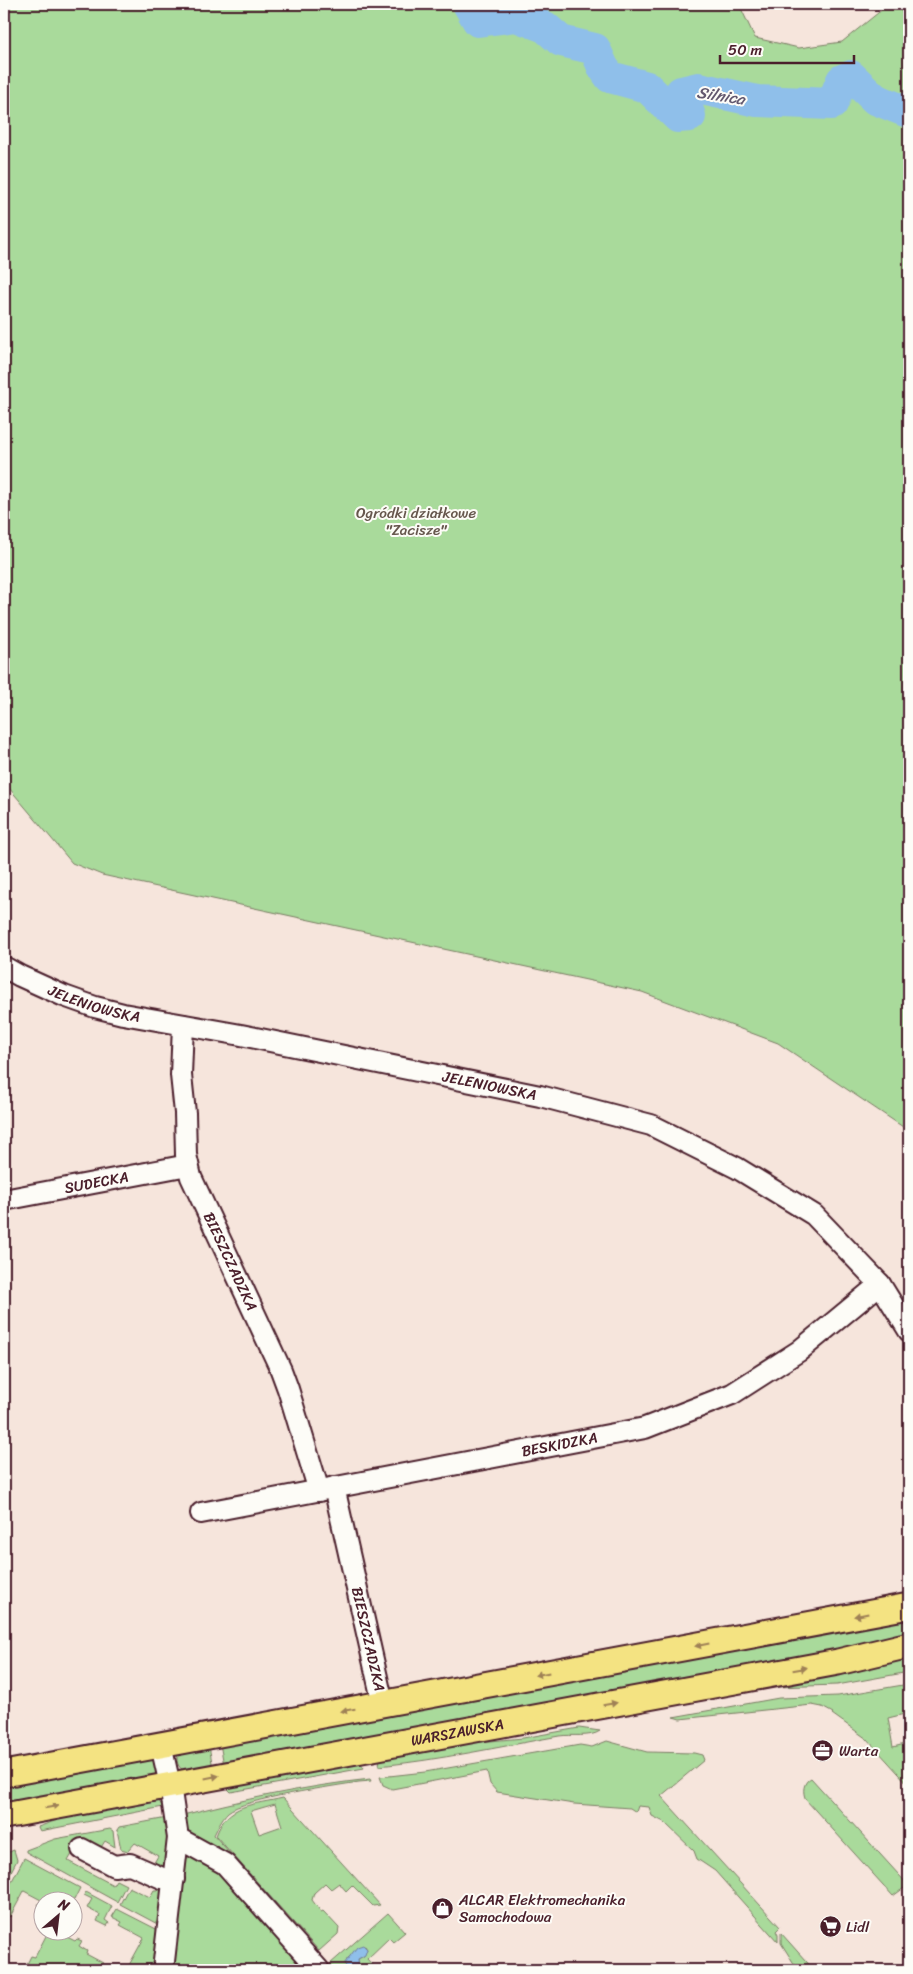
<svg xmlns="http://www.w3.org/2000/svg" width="913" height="1974" viewBox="0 0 913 1974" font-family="Sriracha,sans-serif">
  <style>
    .green { fill: #a9da9b; stroke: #7a7c63; fill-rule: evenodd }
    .water { fill: #8fbfea; stroke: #737f9e }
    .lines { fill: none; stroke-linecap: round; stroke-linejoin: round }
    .river { stroke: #8fbfea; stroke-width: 32 }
    .minor-casing { stroke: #4a1f2b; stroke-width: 24 }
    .major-casing { stroke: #4a1f2b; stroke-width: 29 }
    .minor { stroke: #fdfcf7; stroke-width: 20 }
    .major { stroke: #f4e382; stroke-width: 25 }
    .oneway { fill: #9f8156 }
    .labels { text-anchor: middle; stroke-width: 4; stroke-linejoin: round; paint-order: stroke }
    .park-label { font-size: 15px; fill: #66574d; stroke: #fdfcf7 }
    .street-label { font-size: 15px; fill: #4a1f2b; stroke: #fdfcf7 }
    .poi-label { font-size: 15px; fill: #4a1f2b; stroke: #fdfcf7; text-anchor: start }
    .water-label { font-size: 16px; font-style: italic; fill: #62576e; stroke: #fdfcf7 }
  </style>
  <rect width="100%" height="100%" fill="#f6e5dc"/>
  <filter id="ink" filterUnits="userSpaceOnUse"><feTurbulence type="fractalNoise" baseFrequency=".02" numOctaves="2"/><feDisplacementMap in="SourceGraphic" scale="10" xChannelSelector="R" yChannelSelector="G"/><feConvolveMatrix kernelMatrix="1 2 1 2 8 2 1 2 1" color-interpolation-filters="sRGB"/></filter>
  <g filter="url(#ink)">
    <!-- green -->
    <path class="green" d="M 4,4 L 739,4 L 755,38 L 799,48 L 842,42 L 889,4 L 899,4 L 909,32 L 909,1131 L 778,1043 L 642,992 L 102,875 L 72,863 L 4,782 Z
      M 909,1617 L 909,1639 L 224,1765 L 220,1744 Z
      M 909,1657 L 909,1672 L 837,1685 L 777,1687 L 671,1706 L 672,1704 Z
      M 909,1684 L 909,1713 L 888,1718 L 893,1747 L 909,1743 L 909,1785 L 867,1739 L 832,1714 L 833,1713 L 822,1707 L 812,1705 L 680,1719 L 673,1717 L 779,1698 L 838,1696 Z
      M 579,1728 L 600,1731 C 590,1738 572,1734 559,1736 C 499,1747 439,1760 379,1766 L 380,1756 L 436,1746 L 523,1738 Z
      M 607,1741 L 647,1752 L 694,1753 L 702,1755 L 704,1760 L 661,1796 L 780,1927 L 776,1931 L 778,1935 L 778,1942 L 715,1871 L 697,1859 L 694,1851 L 664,1822 L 652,1816 L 649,1807 L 638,1806 L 636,1812 L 630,1808 L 574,1804 L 497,1792 L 490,1784 L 487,1771 L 392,1789 L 383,1785 L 380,1777 L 425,1772 L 580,1745 L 592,1747 Z
      M 209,1746 L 213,1768 C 200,1770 176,1778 177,1757 L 181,1752 Z
      M 150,1757 L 155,1760 L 158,1771 L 153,1778 L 4,1806 L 4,1784 Z
      M 359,1760 L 364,1768 L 231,1792 L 228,1789 L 227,1784 Z
      M 811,1778 L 909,1886 L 909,1893 L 904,1888 L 893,1896 L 806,1800 C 802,1792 803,1782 811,1778 Z
      M 370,1779 L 371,1781 L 359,1782 C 334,1786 243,1799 228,1812 C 221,1819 218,1827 214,1835 L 238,1862 L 223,1857 L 188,1834 L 179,1816 C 241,1800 306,1786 370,1779 Z
      M 283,1798 L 380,1905 L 373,1906 L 352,1885 L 346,1891 L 339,1883 L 331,1889 L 325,1883 L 314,1893 L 312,1900 L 321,1912 L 323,1911 L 339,1928 L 338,1934 L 319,1951 L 216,1836 C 227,1803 254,1805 283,1798 ZM 275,1804 L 282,1826 L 259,1834 L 251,1811 Z
      M 158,1800 L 163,1807 L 40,1831 L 38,1827 L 79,1812 Z
      M 167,1818 L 169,1825 L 168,1869 L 156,1867 L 155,1861 L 158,1856 L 135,1843 L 128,1851 L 121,1849 L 117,1830 L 119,1827 Z
      M 110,1829 L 113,1831 L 115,1847 L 105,1841 L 98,1852 L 79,1842 L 68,1861 L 113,1885 L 116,1880 L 126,1885 L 117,1902 L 26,1852 L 26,1850 L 55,1839 Z
      M 183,1847 L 219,1866 L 311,1970 L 168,1970 Z
      M 14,1850 L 17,1860 L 4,1885 L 4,1854 Z
      M 24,1858 L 80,1888 L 74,1900 L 65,1896 L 62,1901 L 42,1902 L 42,1908 L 38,1905 L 41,1900 L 24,1891 L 10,1917 L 7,1915 L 4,1920 L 4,1896 Z
      M 129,1887 L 150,1897 L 154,1890 L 161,1890 L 163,1893 L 163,1927 L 120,1904 Z
      M 86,1892 L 112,1906 L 105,1920 L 109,1923 L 107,1926 L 97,1921 L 100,1915 L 87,1908 L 92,1899 L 84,1895 Z
      M 117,1909 L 162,1932 L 156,1970 L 122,1970 L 124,1966 L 128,1967 L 144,1938 L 120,1925 L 122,1922 L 112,1917 Z
      M 388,1913 L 405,1932 L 393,1942 L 389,1938 L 367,1959 L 377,1970 L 359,1970 L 358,1959 L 364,1956 L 367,1949 L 365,1946 L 356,1950 L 347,1959 L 347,1968 L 350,1970 L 336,1970 L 330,1964 Z
      M 48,1932 L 62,1932 L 61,1934 L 75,1941 L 77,1939 L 82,1941 L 79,1946 L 87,1951 L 86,1954 L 103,1963 L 101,1967 L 108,1970 L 27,1970 L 25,1968 L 31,1956 L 35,1957 Z
      M 781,1933 L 814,1970 L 798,1970 L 781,1943 Z"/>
    <!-- water -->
    <path class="water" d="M 363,1945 L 367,1949 L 365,1955 L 358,1959 L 359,1970 L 350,1970 L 344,1964 L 357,1947 Z"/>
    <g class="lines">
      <!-- river -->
      <path class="river" d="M 468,4 L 478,21 L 516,16 L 545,27 L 561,41 L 595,49 L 603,67 L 610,77 L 647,87 L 678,117 L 690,116 L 681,92 L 698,88 L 757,101 L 832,104 L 842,80 L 851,76 L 875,99 L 905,111 L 909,108"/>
      <defs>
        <g id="minor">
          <path id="s1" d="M 4,967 L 20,976 L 64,996 L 95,1007 L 123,1014 L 241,1035 L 540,1096 L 651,1125 L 737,1168 L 814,1215 L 880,1284 L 909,1331"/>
          <path id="s2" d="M 183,1025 L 181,1075 L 185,1113 L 186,1155 L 191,1177 L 281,1370 L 288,1389 L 319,1491"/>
          <path id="s3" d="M 4,1200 L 188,1165"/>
          <path id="s4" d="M 334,1487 L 383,1704"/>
          <path id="s5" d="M 201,1513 L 645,1428 L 732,1394 L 799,1351 L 880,1284"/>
          <path d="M 161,1745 L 170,1785 L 178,1838 L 225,1864 L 319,1970"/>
          <path d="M 82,1849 L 114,1866 L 130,1864 L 162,1878 L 174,1879"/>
          <path d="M 163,1970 L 178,1838"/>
        </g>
        <g id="major">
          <path d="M 4,1774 L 909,1606"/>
          <path id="s6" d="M 4,1816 L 838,1662 L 909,1645"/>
        </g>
      </defs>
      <!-- minor casing -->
      <use href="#minor" class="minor-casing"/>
      <!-- major casing -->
      <use href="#major" class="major-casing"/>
      <!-- minor -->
      <use href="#minor" class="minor"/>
      <!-- major -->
      <use href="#major" class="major"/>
    </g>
    <!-- one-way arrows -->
    <defs><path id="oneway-solid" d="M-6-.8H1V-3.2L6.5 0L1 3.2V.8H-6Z" transform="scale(1.25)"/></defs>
    <g class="oneway">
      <use href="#oneway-solid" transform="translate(861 1615) rotate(169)"/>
      <use href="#oneway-solid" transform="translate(702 1645) rotate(169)"/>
      <use href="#oneway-solid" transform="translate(800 1669) rotate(-10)"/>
      <use href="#oneway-solid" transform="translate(542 1674) rotate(169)"/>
      <use href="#oneway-solid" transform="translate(610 1704) rotate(-10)"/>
      <use href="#oneway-solid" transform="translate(348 1710) rotate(170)"/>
      <use href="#oneway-solid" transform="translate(212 1777) rotate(-11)"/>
      <use href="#oneway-solid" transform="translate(52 1807) rotate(-10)"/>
    </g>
  </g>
  <!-- icons -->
  <defs>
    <symbol id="office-disc" viewBox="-11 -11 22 22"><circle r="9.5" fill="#4a1f2b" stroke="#fdfcf7"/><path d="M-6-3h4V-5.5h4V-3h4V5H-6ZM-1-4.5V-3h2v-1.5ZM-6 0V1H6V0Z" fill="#fff"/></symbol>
    <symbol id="shop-disc" viewBox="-11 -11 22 22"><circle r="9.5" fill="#4a1f2b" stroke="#fdfcf7"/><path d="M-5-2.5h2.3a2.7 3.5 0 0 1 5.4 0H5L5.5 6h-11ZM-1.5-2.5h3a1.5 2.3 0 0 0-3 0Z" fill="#fff"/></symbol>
    <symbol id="supermarket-disc" viewBox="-11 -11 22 22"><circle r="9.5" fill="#4a1f2b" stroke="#fdfcf7"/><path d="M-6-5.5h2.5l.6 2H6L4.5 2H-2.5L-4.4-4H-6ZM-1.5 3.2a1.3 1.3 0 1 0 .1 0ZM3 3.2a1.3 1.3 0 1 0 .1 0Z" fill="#fff"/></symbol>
  </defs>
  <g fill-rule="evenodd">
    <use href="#office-disc" x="810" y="1738" width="25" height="25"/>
    <use href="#shop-disc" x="430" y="1896" width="25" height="25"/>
    <use href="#supermarket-disc" x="818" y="1914" width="25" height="25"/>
  </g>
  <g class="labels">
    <!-- park labels -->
    <g class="park-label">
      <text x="416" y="518">Ogródki działkowe<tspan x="416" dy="17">"Zacisze"</tspan></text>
    </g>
    <!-- street labels -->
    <g class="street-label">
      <text dy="5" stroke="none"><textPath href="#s1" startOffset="98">JELENIOWSKA</textPath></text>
      <text dy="5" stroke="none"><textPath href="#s1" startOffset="502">JELENIOWSKA</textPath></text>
      <text dy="5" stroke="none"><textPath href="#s3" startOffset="94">SUDECKA</textPath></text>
      <text dy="5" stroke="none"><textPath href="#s2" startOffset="246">BIESZCZADZKA</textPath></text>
      <text dy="5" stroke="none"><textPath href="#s5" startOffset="365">BESKIDZKA</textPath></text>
      <text dy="5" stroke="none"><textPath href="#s4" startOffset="156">BIESZCZADZKA</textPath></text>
      <text dy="5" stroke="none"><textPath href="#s6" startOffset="461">WARSZAWSKA</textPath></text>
    </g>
    <!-- poi labels -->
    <g class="poi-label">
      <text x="839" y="1756">Warta</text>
      <text x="459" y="1905">ALCAR Elektromechanika<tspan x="459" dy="17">Samochodowa</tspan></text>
      <text x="846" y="1932">Lidl</text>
    </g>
    <!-- water labels -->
    <g class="water-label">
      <text transform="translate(721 95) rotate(9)" y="6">Silnica</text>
    </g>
  </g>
  <!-- margin -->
  <rect width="913" height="1974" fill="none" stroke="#fdfcf7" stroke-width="20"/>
  <rect x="10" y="10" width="893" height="1954" fill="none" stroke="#4a1f2b" stroke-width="2" filter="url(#ink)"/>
  <!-- north arrow -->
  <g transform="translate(58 1916) rotate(28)"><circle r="24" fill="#fdfcf7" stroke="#b5a4a5"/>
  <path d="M0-4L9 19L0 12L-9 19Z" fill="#4a1f2b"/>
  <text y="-8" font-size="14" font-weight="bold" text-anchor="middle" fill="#4a1f2b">N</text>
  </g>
  <!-- scale -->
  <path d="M720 55v8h134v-8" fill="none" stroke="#4a1f2b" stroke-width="2.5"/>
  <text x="728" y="55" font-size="15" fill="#4a1f2b" stroke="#fdfcf7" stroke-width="4" paint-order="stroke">50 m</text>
</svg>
